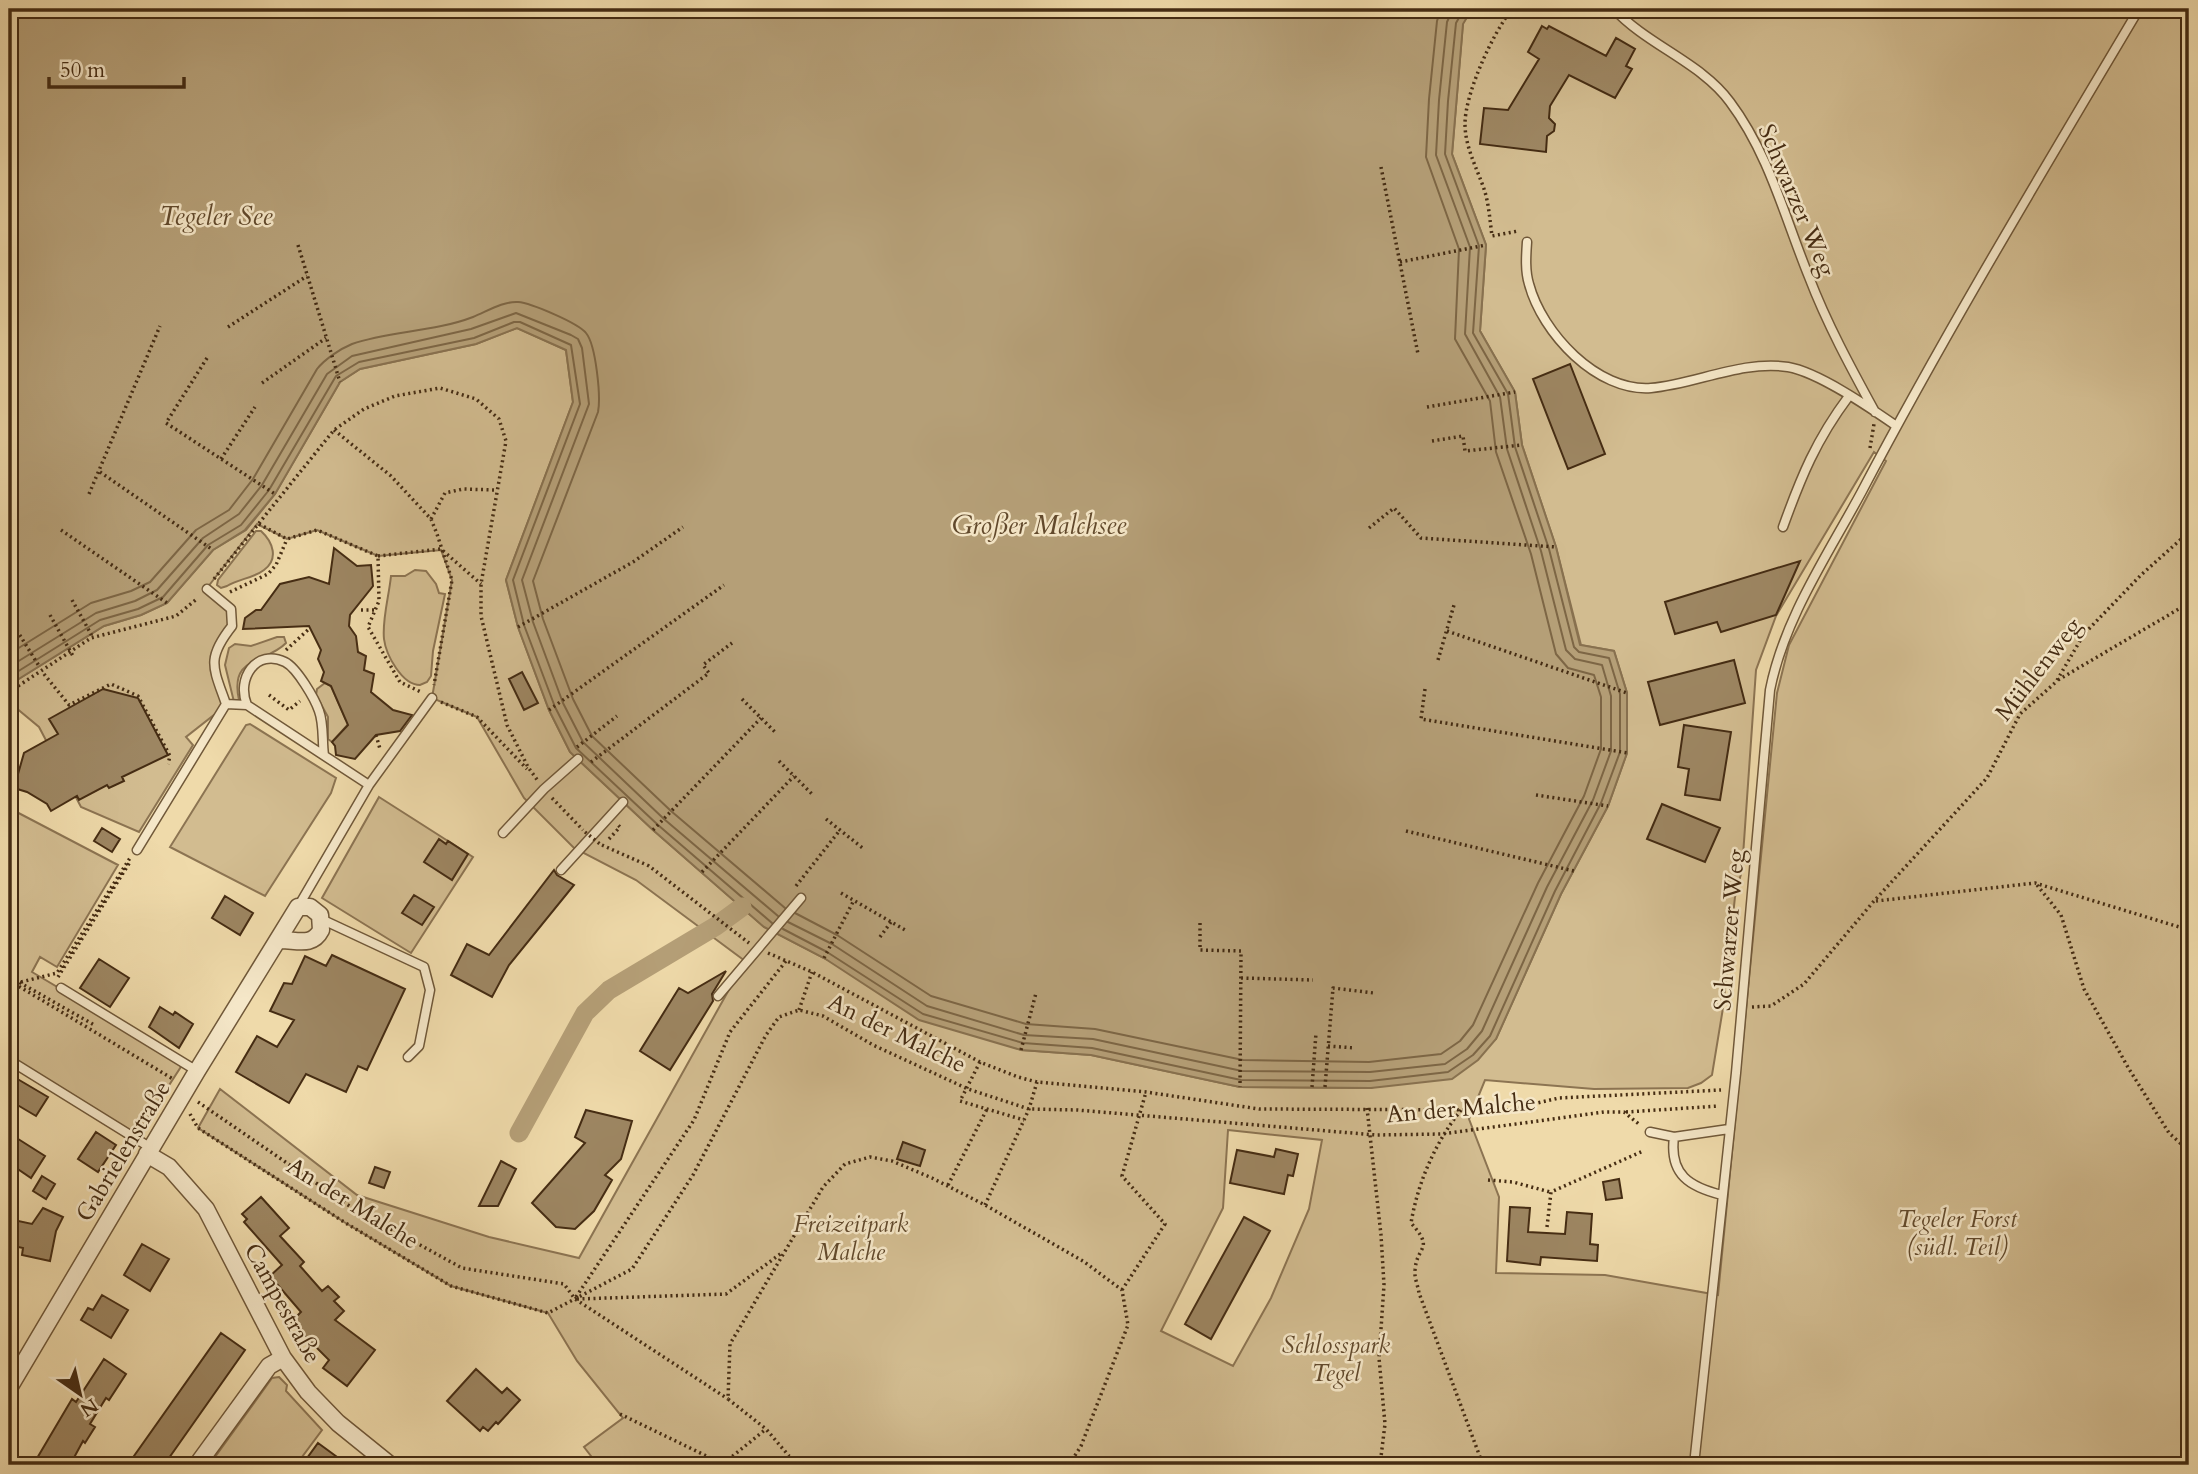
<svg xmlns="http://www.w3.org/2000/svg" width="2198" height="1474" viewBox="0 0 2198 1474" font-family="Cardo,serif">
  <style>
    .green { fill: #d2bc90; stroke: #8c7452; stroke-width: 2; fill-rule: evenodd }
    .water { fill: #b59f77; stroke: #88714f; stroke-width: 2 }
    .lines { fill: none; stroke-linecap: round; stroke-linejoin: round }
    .shore { stroke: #7d6645; stroke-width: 2 }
    .canal { stroke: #b59f77; stroke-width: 19 }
    .building { fill: #9d8662; stroke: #452c13; stroke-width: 2 }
    .lane-casing { stroke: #705839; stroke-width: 11 }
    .street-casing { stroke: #705839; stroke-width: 19 }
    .path { stroke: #452c13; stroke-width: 3.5; stroke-dasharray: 2 3.5; stroke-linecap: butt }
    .lane { stroke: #f5e7c8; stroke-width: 8 }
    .street { stroke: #f5e7c8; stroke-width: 16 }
    .path-bridge { stroke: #452c13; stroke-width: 3.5; stroke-dasharray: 2 3.5; stroke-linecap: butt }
    .labels { text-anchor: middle; stroke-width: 5; stroke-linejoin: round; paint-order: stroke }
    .street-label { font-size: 24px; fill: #452c13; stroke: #f5e7c8 }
    .park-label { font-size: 24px; font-style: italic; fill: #61492c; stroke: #f5e7c8 }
    .water-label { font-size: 26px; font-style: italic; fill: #61492c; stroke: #f5e7c8 }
  </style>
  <rect width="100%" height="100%" fill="#efdaaa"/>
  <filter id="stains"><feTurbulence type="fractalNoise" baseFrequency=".00286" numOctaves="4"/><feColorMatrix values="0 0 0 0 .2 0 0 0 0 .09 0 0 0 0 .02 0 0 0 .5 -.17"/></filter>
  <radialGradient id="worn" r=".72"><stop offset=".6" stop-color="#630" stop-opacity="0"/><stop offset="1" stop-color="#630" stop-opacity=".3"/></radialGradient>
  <!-- green -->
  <path class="green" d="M 1472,9 L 2189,9 L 2189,1465 L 598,1465 L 584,1447 L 623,1418 L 577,1361 L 548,1313 L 451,1286 L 344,1222 L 198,1128 L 220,1089 L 357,1195 L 489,1237 L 579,1258 L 745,961 L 636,880 L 574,848 L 524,798 L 477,717 L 432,698 L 452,580 L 441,550 L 378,556 L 317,530 L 287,539 L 257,524 L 207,588 L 231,609 L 232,626 L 213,665 L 224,707 L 186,737 L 193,745 L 139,832 L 81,807 L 39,727 L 9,702 L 9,685 L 104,626 L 141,615 L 167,603 L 213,550 L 246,530 L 275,494 L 340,382 L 360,369 L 476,344 L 517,328 L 566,350 L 573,402 L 506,580 L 518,627 L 549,710 L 570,752 L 653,830 L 764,927 L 824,958 L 1021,1050 L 1091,1055 L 1240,1087 L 1371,1088 L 1496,1039 L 1561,894 L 1608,806 L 1627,753 L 1627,693 L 1614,651 L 1581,645 L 1556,547 L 1522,445 L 1515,392 L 1480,331 L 1486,245 L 1452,154 L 1463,23 ZM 1874,452 L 1886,461 L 1789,645 L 1777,693 L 1718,1295 L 1605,1275 L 1496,1273 L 1499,1197 L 1469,1119 L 1485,1080 L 1594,1089 L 1688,1088 L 1701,1083 L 1712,1075 L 1723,1008 L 1735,897 L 1742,870 L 1756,670 L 1776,616 ZM 1228,1130 L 1322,1140 L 1309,1209 L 1271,1298 L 1233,1366 L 1161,1331 L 1223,1208 Z
    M 256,531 L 261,531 C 273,542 279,559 264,570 C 254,578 238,579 227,586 L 221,588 L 217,585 L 218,580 Z
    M 415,570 L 426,571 L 436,584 L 439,593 L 445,594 L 433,651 L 431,676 L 427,682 L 420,685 C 402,685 386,655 384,639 C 382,619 389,596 391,576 L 405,576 Z
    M 277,637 L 284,637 L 286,643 C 266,664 229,655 239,700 L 234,702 L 225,665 L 229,648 L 235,644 L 251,646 Z
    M 325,683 L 331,686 L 346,720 L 351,721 L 332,742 L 328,739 L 328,717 L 316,695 L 317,689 Z
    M 250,724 L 336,778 L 331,793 L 265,896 L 170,847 L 246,725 Z
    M 379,797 L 473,857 L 411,953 L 322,898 Z
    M 9,808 L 118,865 L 57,967 L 40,957 L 32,972 L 184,1062 L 135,1138 L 9,1060 Z
    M 279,1377 L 287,1385 L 286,1391 L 322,1430 L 296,1465 L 227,1465 L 215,1457 L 272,1378 Z"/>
  <!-- water -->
  <path class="water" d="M 9,9 L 1472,9 L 1463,24 L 1452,154 L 1486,245 L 1480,331 L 1515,392 L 1522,445 L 1556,547 L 1580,645 L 1614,651 L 1627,693 L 1627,753 L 1608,806 L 1561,894 L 1496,1039 L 1478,1060 L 1452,1079 L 1371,1088 L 1240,1087 L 1091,1055 L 1021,1050 L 919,1020 L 824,958 L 764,927 L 653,830 L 570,752 L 549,710 L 518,627 L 506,580 L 573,402 L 566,350 L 517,328 L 476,344 L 360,369 L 340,382 L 275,494 L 245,530 L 213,550 L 167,603 L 141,615 L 104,626 L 9,685 Z"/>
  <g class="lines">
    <!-- shore -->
    <path class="shore" d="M 9,654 L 91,603 L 131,591 L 150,582 L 196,530 L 229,510 L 253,479 L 317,369 C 325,359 340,349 352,344 C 390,331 434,332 473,317 C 486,312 503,301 518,302 C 531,303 578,323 586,333 C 596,345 601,397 598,412 L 533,581 L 543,619 L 573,699 L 592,736 L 671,811 L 785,908
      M 9,667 L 96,613 L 135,601 L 157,590 L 203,538 L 239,514 L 262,485 L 327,374 L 352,356 L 471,329 L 516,313 L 571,335 L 578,339 L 582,348 L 589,404 L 522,580 L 533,622 L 563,703 L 583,742 L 664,819 L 778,916
      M 9,677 L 100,620 L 138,609 L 163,597 L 208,545 L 241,525 L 269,490 L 336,376 L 359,362 L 474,338 L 514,322 L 520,322 L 571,345 L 580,404 L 513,580 L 524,625 L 555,707 L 576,748 L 658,825 L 772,923
      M 795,913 L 837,935 L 931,996 L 1026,1024 L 1095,1029 L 1243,1060 L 1369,1062 L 1441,1054 L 1460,1041 L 1473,1025 L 1538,883 L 1584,796 L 1601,749 L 1601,697 L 1594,675 L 1568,668 L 1556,654 L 1531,554 L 1496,452 L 1490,401 L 1455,339 L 1459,249 L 1426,157 L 1429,99 L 1437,21 L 1441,9
      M 788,922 L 832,944 L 927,1006 L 1024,1035 L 1093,1039 L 1242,1071 L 1370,1072 L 1445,1064 L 1467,1049 L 1482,1031 L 1547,887 L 1593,800 L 1611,751 L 1611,696 L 1602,665 L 1575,659 L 1566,650 L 1541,551 L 1507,449 L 1500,397 L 1465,334 L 1470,247 L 1436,155 L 1439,100 L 1447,22 L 1453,9
      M 783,929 L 827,952 L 923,1014 L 1023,1043 L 1092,1048 L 1241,1080 L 1370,1081 L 1448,1072 L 1473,1055 L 1490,1036 L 1555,891 L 1601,803 L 1620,752 L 1620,694 L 1609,658 L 1579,652 L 1574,647 L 1549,549 L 1515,447 L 1508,394 L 1473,333 L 1479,246 L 1445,154 L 1448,101 L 1456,23 L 1464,9"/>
    <!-- canal -->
    <path class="canal" d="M 519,1133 L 585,1013 L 609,990 L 716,926 L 742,907"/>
  </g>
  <!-- building -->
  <path class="building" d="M 1542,26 L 1547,29 L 1549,26 L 1606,56 L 1616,38 L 1635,49 L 1626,66 L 1632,69 L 1615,98 L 1569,75 L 1550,106 L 1549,118 L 1555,124 L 1554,131 L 1547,136 L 1546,152 L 1480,144 L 1484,108 L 1508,110 L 1539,59 L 1528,52 Z
    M 1570,364 L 1605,454 L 1568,469 L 1533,379 Z
    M 334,548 L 357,566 L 371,565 L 373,586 L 350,615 L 349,626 L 356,636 L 358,652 L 366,656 L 364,670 L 374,674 L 371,692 L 393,710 L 412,715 L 400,731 L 376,735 L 355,759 L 336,755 L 335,746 L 332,742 L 348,725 L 331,686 L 321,681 L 324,672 L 318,659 L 321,650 L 309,626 L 243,629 L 245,618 L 256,610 L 261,610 L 280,584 L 309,577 L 329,584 Z
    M 1800,561 L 1776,615 L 1721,632 L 1717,622 L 1675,634 L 1665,602 Z
    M 1734,660 L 1745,703 L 1660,725 L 1648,682 Z
    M 522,672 L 538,703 L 524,710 L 509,679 Z
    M 103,689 L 138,698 L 168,755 L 122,777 L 124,781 L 109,788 L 107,785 L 79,800 L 77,796 L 51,811 L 47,804 L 27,792 L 14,788 L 24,753 L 58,734 L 49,719 Z
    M 1684,725 L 1731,732 L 1720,800 L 1685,795 L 1689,769 L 1678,767 Z
    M 1662,804 L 1720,828 L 1705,862 L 1647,839 Z
    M 102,828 L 120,839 L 112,852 L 94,841 Z
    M 439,839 L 446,844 L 448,841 L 468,854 L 452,880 L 424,862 Z
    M 554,870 L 557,875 L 574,885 L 509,965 L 492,997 L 451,975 L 467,944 L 489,955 Z
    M 414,895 L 434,907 L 422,925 L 402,913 Z
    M 225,896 L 253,913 L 240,935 L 212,918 Z
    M 332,955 L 405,989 L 367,1070 L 358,1066 L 346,1092 L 306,1074 L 289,1103 L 236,1072 L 257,1036 L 277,1047 L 294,1020 L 270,1011 L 284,983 L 292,984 L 305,956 L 326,966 Z
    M 99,959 L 129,978 L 110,1007 L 80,988 Z
    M 726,971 L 712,994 L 713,1001 L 670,1070 L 640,1051 L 679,988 L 688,993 Z
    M 160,1007 L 173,1015 L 175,1012 L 193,1024 L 179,1048 L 149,1027 Z
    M 9,1074 L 48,1097 L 36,1116 L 9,1100 Z
    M 586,1110 L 632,1121 L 621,1159 L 605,1175 L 612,1180 L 594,1211 L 575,1229 L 556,1227 L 532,1203 L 585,1143 L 575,1137 Z
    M 96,1132 L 116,1145 L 98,1172 L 78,1159 Z
    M 15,1137 L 45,1156 L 31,1178 L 9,1163 L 9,1147 Z
    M 903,1142 L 925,1150 L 920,1166 L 897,1159 Z
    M 1276,1149 L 1298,1154 L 1293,1176 L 1288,1175 L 1284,1194 L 1230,1183 L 1237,1150 L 1274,1157 Z
    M 501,1161 L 516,1169 L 498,1206 L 479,1206 Z
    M 375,1167 L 390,1172 L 384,1188 L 369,1183 Z
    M 42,1176 L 55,1184 L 46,1199 L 33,1191 Z
    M 1619,1179 L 1622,1198 L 1606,1200 L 1603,1182 Z
    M 261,1197 L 289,1228 L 280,1236 L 304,1262 L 300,1266 L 322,1291 L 328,1286 L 339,1297 L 334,1301 L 344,1311 L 335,1320 L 375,1350 L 347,1386 L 323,1368 L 329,1360 L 291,1322 L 301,1312 L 270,1276 L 282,1265 L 244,1222 L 247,1219 L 242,1214 Z
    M 1510,1207 L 1530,1208 L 1528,1232 L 1565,1234 L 1567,1212 L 1592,1214 L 1590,1244 L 1598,1245 L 1597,1261 L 1541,1257 L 1540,1265 L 1507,1261 Z
    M 43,1208 L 63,1217 L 56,1231 L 50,1261 L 22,1255 L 23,1248 L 9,1245 L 9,1219 L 32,1224 Z
    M 1244,1217 L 1270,1231 L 1211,1339 L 1185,1324 Z
    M 142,1244 L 169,1259 L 150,1291 L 124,1275 Z
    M 102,1295 L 128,1310 L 111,1338 L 81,1320 L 88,1308 L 93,1310 Z
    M 221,1333 L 245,1350 L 164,1465 L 147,1465 L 134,1456 Z
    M 104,1359 L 126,1374 L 109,1400 L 106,1398 L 90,1424 L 95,1427 L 85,1443 L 83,1441 L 70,1465 L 33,1465 L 72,1399 L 76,1402 Z
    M 476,1369 L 502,1393 L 507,1388 L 520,1400 L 498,1424 L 496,1422 L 488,1431 L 483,1427 L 480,1431 L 447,1401 Z
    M 318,1443 L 348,1465 L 302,1465 Z"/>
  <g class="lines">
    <defs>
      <path id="lane" d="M 1614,9 C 1647,45 1702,63 1730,102 C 1769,154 1785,218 1809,277 C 1827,324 1851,368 1875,412
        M 1527,242 C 1526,256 1525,271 1529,284 C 1542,333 1597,392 1651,388 C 1696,384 1742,360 1788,367 C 1818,372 1869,407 1895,425
        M 1783,527 C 1801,477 1816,440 1849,396
        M 207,589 L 231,609 L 232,626 C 206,659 213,667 226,704 L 247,705
        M 324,755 C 322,742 324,724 319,711 C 315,699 297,668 285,662 C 256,648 236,679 247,705 L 369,785 L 432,698
        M 503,833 L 544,789 L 578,759
        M 137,850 L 226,704
        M 561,870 L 623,802
        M 298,907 L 369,785
        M 321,919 L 424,967 L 430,990 L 419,1046 L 408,1057
        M 61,988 L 197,1071
        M 718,996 L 801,898
        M 9,1060 L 151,1148
        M 1650,1132 L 1674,1137 L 1729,1129
        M 1674,1137 C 1669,1175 1690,1187 1722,1195
        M 1694,1465 L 1736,1073 L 1770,690 C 1784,619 1827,556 1861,493 C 1948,328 2044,169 2139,9"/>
      <path id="street" d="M 147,1154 L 169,1167 L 206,1209 L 283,1358 L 308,1392 L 338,1423 L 390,1465
        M 9,1388 L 197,1071 L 298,907 L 310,907 L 320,915 L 321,930 C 312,948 295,939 278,940
        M 197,1465 L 269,1366 L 283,1358"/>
    </defs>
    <!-- lane casing -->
    <use href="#lane" class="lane-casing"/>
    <!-- street casing -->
    <use href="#street" class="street-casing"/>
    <!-- path -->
    <path class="path" d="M 1512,9 C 1493,33 1465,93 1465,124 C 1465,148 1478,170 1485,192 C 1489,206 1490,221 1492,236 L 1518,231
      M 1381,167 L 1418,354
      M 298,245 L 340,382
      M 1400,262 L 1486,245
      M 228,327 L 307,276
      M 207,358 L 166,423 L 275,494
      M 262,383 L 326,338
      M 1427,407 L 1515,392
      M 334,430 L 391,476 L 431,519 L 437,534 L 452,580 L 434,685
      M 1432,441 L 1463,436 L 1465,451 L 1522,445
      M 1870,448 L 1874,424
      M 221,459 L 255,407
      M 100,472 L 213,550
      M 89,494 L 160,326
      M 431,519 L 445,493 L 463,489 L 496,490
      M 259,524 L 287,539 L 317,530 L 378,556 L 379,601 L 368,627 L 400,682 L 421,692
      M 1369,528 L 1394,508 L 1421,538 L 1556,547
      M 61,530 L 167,603
      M 378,556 L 441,549 L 481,584
      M 214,579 L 334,430 L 364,409 L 395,396 L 440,388 L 476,399 L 499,419 L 506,441 L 481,584 L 481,616 L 507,725 L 528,767 L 538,781
      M 230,592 L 268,574 L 276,565 L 287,539
      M 72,600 L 91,634 L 91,638
      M 361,610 L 375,610
      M 50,615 L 73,656
      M 11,621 L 39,666
      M 518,627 L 633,562 L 683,527
      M 1447,631 L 1627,693
      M 286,650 L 310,628
      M 1438,660 L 1454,605
      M 44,674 L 69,705 L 111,684 L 138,696 L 170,756 L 168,764
      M 2058,680 L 2189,603
      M 9,688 L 12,694
      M 1425,689 L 1421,719 L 1628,753
      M 9,692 L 91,638 L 176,616 L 198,598
      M 269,695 L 289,710 L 300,701
      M 742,699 L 775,732
      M 441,702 L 477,717 L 527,769
      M 549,710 L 724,585
      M 376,735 L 380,749
      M 577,747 L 617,716
      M 779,761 L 812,794
      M 591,762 L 709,673 L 703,665 L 732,643
      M 1536,795 L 1608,806
      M 552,798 L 583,830
      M 826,819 L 864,849
      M 653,830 L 761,718
      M 1406,831 L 1574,871
      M 609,839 L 620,827 L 617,824
      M 602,845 L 649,866 L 749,943
      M 702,872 L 794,776
      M 2037,885 L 2061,915 L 2084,989 L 2129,1069 L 2169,1133 L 2189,1151
      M 796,886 L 840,830
      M 841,893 L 907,931
      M 1876,901 L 2035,883 L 2189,930
      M 1200,923 L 1200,950 L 1241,951 L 1240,1087
      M 880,937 L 891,922
      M 768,953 L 812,972 L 980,1062 L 1018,1077 L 1037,1082 L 1146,1092 L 1259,1109 L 1507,1110 L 1559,1098 L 1721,1090
      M 824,958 L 854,900
      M 58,977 L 130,862
      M 1241,978 L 1313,980
      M 9,982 L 17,981 L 96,1026
      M 21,982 L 57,973 L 130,858
      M 9,986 L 15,984 L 173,1079
      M 1752,1007 L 1771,1006 L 1804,984 L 1874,901 L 1987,778 L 2020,714 L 2056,682 L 2084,634 L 2141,575 L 2189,532
      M 799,1010 L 812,972
      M 1328,1046 L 1355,1048
      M 1021,1050 L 1036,993
      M 980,1062 L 960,1101 L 1024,1120
      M 1312,1087 L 1316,1033
      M 1325,1087 L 1333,988 L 1374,993
      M 198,1102 L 351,1207 L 462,1268 L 564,1284 L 575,1299 L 728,1399
      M 1367,1108 L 1381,1235 L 1384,1285 L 1379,1358 L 1385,1424 L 1380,1465
      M 1461,1110 C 1435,1143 1418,1182 1411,1223 C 1435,1250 1417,1245 1415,1270 C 1414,1277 1418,1286 1419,1293 L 1483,1465
      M 1626,1112 L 1719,1106
      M 190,1114 L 198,1128 L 344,1222 L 451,1286 L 548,1313 L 632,1269 L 693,1175 L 766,1035 L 779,1017 L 799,1010 L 823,1016 L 873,1045 L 968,1089 L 1029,1109 L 1077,1110 L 1376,1135 L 1442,1134 L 1604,1112 L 1624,1112 L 1640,1125
      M 1488,1180 L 1513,1182 L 1550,1192
      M 948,1185 L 987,1109
      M 985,1205 L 1029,1109 L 1037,1082
      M 1547,1227 L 1551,1192 L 1643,1151
      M 1122,1290 L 1165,1224 L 1122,1176 L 1146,1092
      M 576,1297 L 694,1120 L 730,1032 L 786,961
      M 577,1299 L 726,1294 L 783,1252
      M 620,1414 L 723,1464 L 766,1429
      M 810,1465 L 789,1456 L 766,1429 L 728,1399 L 730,1344 L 823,1187 L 845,1164 L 870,1157 L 892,1161 L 932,1178 L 985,1205 L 1083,1261 L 1122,1290 L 1128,1325 L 1081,1446 L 1069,1465
      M 825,1465 L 826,1465"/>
    <!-- lane -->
    <use href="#lane" class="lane"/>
    <!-- street -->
    <use href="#street" class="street"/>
    <!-- path-bridge -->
    <path class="path-bridge" d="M 585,832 L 600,844"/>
  </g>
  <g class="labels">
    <!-- street labels -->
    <g class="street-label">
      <text transform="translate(1797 200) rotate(67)" y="8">Schwarzer Weg</text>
      <text transform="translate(2038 669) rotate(-52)" y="8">Mühlenweg</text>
      <text transform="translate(1729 930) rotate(-85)" y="8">Schwarzer Weg</text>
      <text transform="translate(897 1033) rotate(26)" y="8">An der Malche</text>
      <text transform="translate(1461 1108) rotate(-5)" y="8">An der Malche</text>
      <text transform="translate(123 1151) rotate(-59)" y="8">Gabrielenstraße</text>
      <text transform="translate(353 1203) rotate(32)" y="8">An der Malche</text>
      <text transform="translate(283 1303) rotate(61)" y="8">Campestraße</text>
    </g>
    <!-- park labels -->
    <g class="park-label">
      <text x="1957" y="1227">Tegeler Forst<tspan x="1957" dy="28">(südl. Teil)</tspan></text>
      <text x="851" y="1232">Freizeitpark<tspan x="851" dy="28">Malche</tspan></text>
      <text x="1336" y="1353">Schlosspark<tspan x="1336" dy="28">Tegel</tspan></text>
    </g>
    <!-- water labels -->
    <g class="water-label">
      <text x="216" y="225">Tegeler See</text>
      <text x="1039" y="534">Großer Malchsee</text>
    </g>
  </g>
  <!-- margin -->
  <rect width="2198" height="1474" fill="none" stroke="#efdaaa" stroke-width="35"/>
  <rect x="10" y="10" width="2177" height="1453" fill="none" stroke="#452c13" stroke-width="3.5"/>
  <rect x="18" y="18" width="2163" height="1439" fill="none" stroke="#452c13" stroke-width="2"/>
  <!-- north arrow -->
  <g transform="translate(80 1394) rotate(146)" stroke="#f5e7c8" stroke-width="5" paint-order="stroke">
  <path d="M0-5L12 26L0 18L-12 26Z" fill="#452c13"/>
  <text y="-10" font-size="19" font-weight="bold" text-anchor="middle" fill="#452c13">N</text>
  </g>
  <!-- scale -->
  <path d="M49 77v10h135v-10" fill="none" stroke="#452c13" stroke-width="3.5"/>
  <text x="60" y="77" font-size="21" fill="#452c13" stroke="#f5e7c8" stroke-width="5" paint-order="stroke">50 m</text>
  <rect width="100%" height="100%" filter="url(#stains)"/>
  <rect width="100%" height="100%" fill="url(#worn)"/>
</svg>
